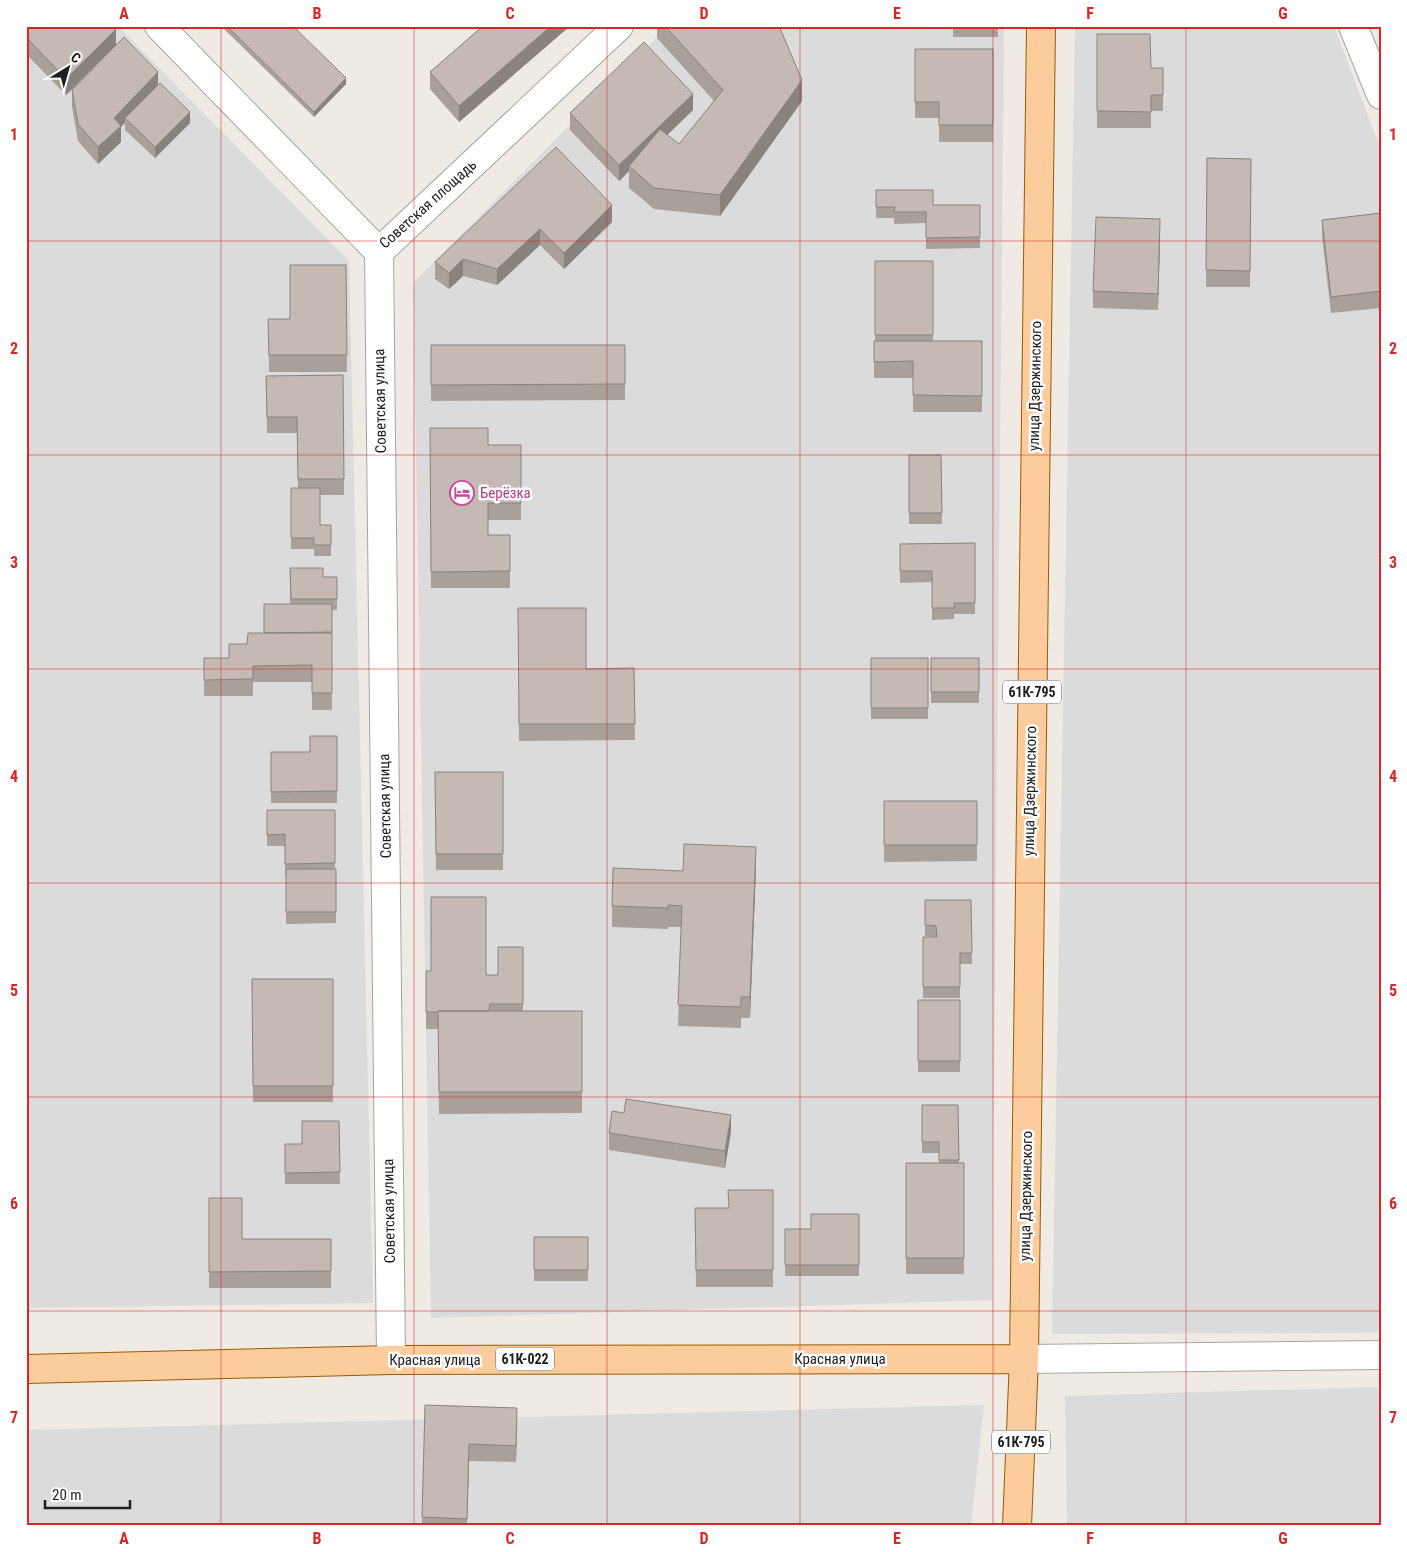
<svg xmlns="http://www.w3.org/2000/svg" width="1407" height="1552" viewBox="0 0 1407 1552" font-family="'Roboto Condensed',sans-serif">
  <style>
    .residential { fill: #dcdbdb }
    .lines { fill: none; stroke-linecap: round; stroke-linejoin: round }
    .minor-casing { stroke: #a5a5a5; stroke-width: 30 }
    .major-casing { stroke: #985b00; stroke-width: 30 }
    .minor { stroke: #fff; stroke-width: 28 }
    .major { stroke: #fdcc9c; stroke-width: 28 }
    .wall { fill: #a9a09a }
    .shaded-wall { fill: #89827d }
    .building { fill: #c4bab3; stroke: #89827d }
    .grid { fill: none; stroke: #d62828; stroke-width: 1; stroke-opacity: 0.55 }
    .labels { text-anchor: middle; stroke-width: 5; stroke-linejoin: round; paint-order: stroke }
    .shield { fill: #fff; stroke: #626262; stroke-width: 1 }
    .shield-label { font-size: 14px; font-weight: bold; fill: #1e1e1e }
    .street-label { font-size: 15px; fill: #1e1e1e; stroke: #fff }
    .hotel-label { font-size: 15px; fill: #b23c85; stroke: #fff; text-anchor: start }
    .neatline { fill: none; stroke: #d62828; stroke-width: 2 }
    .grid-label { font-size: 16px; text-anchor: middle; font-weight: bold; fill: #d62828 }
  </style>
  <rect width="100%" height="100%" fill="#efebe4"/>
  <!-- residential -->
  <path class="residential" d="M 26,26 L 118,26 L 349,261 L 373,1303 L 26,1308 Z
    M 668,26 L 1004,26 L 992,1300 L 431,1318 L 413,283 Z
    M 1075,26 L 1334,26 L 1381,150 L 1381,1333 L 1052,1334 Z
    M 1381,1387 L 1381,1526 L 1067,1526 L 1065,1396 Z
    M 984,1405 L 971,1526 L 26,1526 L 26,1430 Z"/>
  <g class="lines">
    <defs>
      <path id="minor" d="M 159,26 L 379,252 L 619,26
        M 1353,26 L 1381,95
        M 379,252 L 391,1360
        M 1024,1359 L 1381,1355"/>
      <path id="major" d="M 26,1369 L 391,1360 L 1024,1359
        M 1017,1526 L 1024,1359 L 1041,26"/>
    </defs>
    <!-- minor casing -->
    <use href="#minor" class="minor-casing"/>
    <!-- major casing -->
    <use href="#major" class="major-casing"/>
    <!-- minor -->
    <use href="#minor" class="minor"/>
    <!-- major -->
    <use href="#major" class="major"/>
  </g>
  <!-- wall -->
  <path class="wall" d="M 26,26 L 116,45 L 66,95 L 26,54 Z
    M 221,26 L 293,26 L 346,84 L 314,117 Z
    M 483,26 L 570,26 L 459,122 L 430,89 L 430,72 Z
    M 657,26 L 779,26 L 802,101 L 720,216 L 654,209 L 629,188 L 629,171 L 619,181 L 570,130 L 570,113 L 693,110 L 667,135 L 679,144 L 714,101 L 657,38 Z
    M 953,26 L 998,26 L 998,37 L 953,37 Z
    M 1097,34 L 1151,68 L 1163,68 L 1163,111 L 1151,111 L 1151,128 L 1097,128 Z
    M 915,49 L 993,49 L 993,142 L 939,142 L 939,118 L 915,118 Z
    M 158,85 L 190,123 L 155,158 L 125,130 L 125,122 L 121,127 L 121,142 L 98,164 L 78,141 L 72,107 L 72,90 Z
    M 556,147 L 612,222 L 564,269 L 540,245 L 497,285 L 463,276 L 449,289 L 435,279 L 435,262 Z
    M 1207,158 L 1251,159 L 1250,287 L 1206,287 Z
    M 876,190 L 933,205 L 980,205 L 980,248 L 926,249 L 926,223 L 894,224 L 894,218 L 876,218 Z
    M 1381,213 L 1381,308 L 1331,313 L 1322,236 L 1322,220 Z
    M 1160,236 L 1158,310 L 1093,308 L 1093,291 Z
    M 875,261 L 933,261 L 933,341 L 982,341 L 982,412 L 913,412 L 913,378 L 874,378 L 874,341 L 875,341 Z
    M 346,265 L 347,372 L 269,372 L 268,319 L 290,319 Z
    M 431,345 L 625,345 L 625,400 L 431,401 Z
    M 343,375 L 344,495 L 320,495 L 320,525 L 331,525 L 331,556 L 314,556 L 314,549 L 291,549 L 291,488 L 298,488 L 297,433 L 267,433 L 266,376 Z
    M 430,428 L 488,445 L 521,445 L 521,520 L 488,520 L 488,535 L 510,535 L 510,588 L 431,588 Z
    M 909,455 L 941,455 L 942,524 L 909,524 Z
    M 975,543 L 975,614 L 954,614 L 954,619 L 932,620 L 932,582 L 900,583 L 900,544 Z
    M 290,568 L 323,577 L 337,577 L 337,610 L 332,610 L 332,710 L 312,710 L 312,682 L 253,682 L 253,696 L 204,696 L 204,658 L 229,658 L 247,644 L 264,633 L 290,604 Z
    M 518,608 L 586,669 L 634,668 L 635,740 L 519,741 Z
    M 871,658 L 928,658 L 928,719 L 871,719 Z
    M 931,658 L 979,658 L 979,703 L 931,703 Z
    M 337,736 L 337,803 L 271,803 L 271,752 L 310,752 Z
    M 435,772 L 503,772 L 503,870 L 436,870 Z
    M 884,801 L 977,801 L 977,861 L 884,862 Z
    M 267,810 L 335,810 L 335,869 L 336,869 L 336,923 L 286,924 L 286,875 L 285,875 L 285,846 L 267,846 Z
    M 756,868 L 750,1018 L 741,1018 L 741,1028 L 678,1026 L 681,927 L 668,927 L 668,929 L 612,927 L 612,906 L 683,871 Z
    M 925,900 L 971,900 L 972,964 L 960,964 L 960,998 L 923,998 L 923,937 L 936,937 L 925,936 Z
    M 523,947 L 523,1011 L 582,1011 L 582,1113 L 439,1114 L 438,1029 L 426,1029 L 426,971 L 486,975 L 498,975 Z
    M 252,979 L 333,979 L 333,1102 L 253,1102 Z
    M 918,1000 L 960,1000 L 960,1072 L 918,1072 Z
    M 922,1105 L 958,1105 L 959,1163 L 964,1163 L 964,1274 L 906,1274 L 906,1163 L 939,1163 L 939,1153 L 922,1153 Z
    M 339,1121 L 340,1184 L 285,1184 L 285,1144 L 302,1144 Z
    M 731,1131 L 725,1168 L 609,1150 L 609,1133 Z
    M 773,1190 L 773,1287 L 696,1287 L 695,1208 L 728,1208 Z
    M 209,1198 L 242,1239 L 331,1239 L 331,1288 L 209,1288 Z
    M 859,1214 L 859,1276 L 785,1276 L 785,1229 L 811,1229 Z
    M 534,1237 L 588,1237 L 588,1281 L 534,1281 Z
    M 425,1405 L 517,1425 L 516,1462 L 469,1461 L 467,1526 L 422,1526 Z"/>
  <!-- shaded-wall -->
  <path class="shaded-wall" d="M 551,26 L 570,26 L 459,122 L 459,106 Z
    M 116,29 L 116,45 L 66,95 L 66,79 Z
    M 158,72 L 158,88 L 125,118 L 125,123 L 121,127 L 121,142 L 98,164 L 98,147 L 114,118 Z
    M 346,78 L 346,84 L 314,117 L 314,112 Z
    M 802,80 L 802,101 L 720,216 L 720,195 Z
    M 693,94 L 693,110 L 632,169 L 629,166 L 629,171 L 619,181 L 619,165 Z
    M 190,112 L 190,123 L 155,158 L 155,147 Z
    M 612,205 L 612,222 L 564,269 L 564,253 Z
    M 1160,219 L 1160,236 L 1158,310 L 1158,294 Z
    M 540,229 L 540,245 L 497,285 L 497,269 Z
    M 463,259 L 463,276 L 449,289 L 449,273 Z
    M 756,847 L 756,868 L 750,1018 L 750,997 Z
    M 731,1115 L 731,1131 L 725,1168 L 725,1151 Z
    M 517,1408 L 517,1425 L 516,1462 L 516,1446 Z
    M 469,1444 L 469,1461 L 467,1526 Z"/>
  <!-- building -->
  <path class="building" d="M 26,26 L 114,26 L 116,29 L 66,79 L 26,37 Z
    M 227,26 L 293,26 L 346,78 L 314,112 Z
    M 483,26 L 551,26 L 459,106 L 430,72 Z
    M 665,26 L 779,26 L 802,80 L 720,195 L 654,188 L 629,166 L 660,129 L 679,144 L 723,90 Z
    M 1097,34 L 1150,34 L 1151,68 L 1163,68 L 1163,95 L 1151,95 L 1151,112 L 1097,111 Z
    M 124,37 L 158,72 L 114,118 L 121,126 L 98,147 L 78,124 L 72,90 Z
    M 644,42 L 693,94 L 619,165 L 570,113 Z
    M 915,49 L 993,49 L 993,125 L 939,125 L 939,102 L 915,102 Z
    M 160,83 L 190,112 L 155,147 L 125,118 Z
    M 556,147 L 612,205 L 564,253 L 540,229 L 497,269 L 463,259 L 449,273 L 435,262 Z
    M 1207,158 L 1251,159 L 1250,271 L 1206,270 Z
    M 876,190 L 933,190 L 933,205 L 980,205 L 980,237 L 926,238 L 926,212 L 894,212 L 895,207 L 876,207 Z
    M 1381,213 L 1381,291 L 1331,297 L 1322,220 Z
    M 1096,217 L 1160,219 L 1158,294 L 1093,291 Z
    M 875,261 L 933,261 L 933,335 L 875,335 Z
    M 290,265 L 346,265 L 347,355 L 269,355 L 268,319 L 290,319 Z
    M 874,341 L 982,341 L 982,396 L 913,395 L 913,361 L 874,362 Z
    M 431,345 L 625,345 L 625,384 L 431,385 Z
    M 343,375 L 344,479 L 298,479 L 297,417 L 267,417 L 266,376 Z
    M 430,428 L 488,428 L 488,445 L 521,445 L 521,503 L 488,503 L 488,535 L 510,535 L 510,571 L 431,572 Z
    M 909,455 L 941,455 L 942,513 L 909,513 Z
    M 291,488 L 320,488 L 320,525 L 331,525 L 331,545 L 314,545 L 314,538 L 291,538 Z
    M 975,543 L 975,603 L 954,603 L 954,608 L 932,608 L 932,571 L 900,571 L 900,544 Z
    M 290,568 L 323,568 L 323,577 L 337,577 L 337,599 L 291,599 Z
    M 264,604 L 332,604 L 332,632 L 264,633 Z
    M 518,608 L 586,608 L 586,669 L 634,668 L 635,724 L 519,724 Z
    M 248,633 L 332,633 L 332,693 L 312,693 L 312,665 L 253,666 L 253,679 L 204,680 L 204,658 L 229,658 L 229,644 L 247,644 Z
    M 871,658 L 928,658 L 928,708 L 871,708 Z
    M 931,658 L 979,658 L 979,692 L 931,692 Z
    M 310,736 L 337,736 L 337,791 L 271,792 L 271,752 L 310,752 Z
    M 435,772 L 503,772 L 503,854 L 436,854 Z
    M 884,801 L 977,801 L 977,845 L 884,845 Z
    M 267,810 L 335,810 L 335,863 L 285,864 L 285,834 L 267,835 Z
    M 684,844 L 756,847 L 750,997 L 741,997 L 741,1007 L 678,1005 L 682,906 L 668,905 L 668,908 L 612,906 L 613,868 L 683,871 Z
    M 286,869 L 336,869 L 336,912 L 286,912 Z
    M 431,897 L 486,897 L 486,975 L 498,975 L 498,947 L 523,947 L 523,1004 L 490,1004 L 489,1011 L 438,1011 L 438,1012 L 426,1012 L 426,971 L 431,971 Z
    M 925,900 L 971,900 L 972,953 L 960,953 L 960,987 L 923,987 L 923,937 L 937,937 L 936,926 L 925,925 Z
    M 252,979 L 333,979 L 333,1086 L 253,1086 Z
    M 918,1000 L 960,1000 L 960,1061 L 918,1061 Z
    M 438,1011 L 582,1011 L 582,1092 L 439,1092 Z
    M 626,1099 L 731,1115 L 725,1151 L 609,1133 L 612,1111 L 624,1113 Z
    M 922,1105 L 958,1105 L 959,1160 L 939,1160 L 939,1142 L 922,1142 Z
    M 302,1121 L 339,1121 L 340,1172 L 285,1173 L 285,1144 L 302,1144 Z
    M 906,1163 L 964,1163 L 964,1258 L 906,1258 Z
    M 728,1190 L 773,1190 L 773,1270 L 696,1270 L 695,1208 L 729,1208 Z
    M 209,1198 L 242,1198 L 242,1239 L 331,1239 L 331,1271 L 209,1272 Z
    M 811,1214 L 859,1214 L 859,1265 L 785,1265 L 785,1229 L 811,1229 Z
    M 534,1237 L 588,1237 L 588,1270 L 534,1270 Z
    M 425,1405 L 517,1408 L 516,1446 L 469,1444 L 467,1519 L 422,1517 Z"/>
  <!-- grid -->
  <path class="grid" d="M 221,26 L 221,1526M 414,26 L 414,1526M 607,26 L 607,1526M 800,26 L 800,1526M 993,26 L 993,1526M 1186,26 L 1186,1526M 26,241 L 1381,241M 26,455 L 1381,455M 26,669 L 1381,669M 26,883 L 1381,883M 26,1097 L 1381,1097M 26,1311 L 1381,1311"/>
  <!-- icons -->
  <defs>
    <symbol id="hotel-ring" viewBox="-11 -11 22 22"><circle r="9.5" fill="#fff" stroke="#d1479c" stroke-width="1.5"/><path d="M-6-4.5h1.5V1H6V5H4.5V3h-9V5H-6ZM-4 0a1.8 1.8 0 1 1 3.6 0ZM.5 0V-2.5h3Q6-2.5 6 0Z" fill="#d1479c"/></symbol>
  </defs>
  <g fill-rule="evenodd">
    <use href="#hotel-ring" x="448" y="479" width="28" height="28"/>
  </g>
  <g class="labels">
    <!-- shield labels -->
    <g class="shield">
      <rect x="1003" y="680.5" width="58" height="23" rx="4"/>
      <rect x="496" y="1347.5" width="58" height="23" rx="4"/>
      <rect x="992" y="1430.5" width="58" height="23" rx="4"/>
    </g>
    <g class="shield-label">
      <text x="1032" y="697">61К-795</text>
      <text x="525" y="1364">61К-022</text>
      <text x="1021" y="1447">61К-795</text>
    </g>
    <!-- street labels -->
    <g class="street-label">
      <text transform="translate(428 204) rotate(-42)" y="5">Советская площадь</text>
      <text transform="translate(1035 386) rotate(-89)" y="5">улица Дзержинского</text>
      <text transform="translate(380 401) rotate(-91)" y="5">Советская улица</text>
      <text transform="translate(1030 791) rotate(-89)" y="5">улица Дзержинского</text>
      <text transform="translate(385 806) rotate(-91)" y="5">Советская улица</text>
      <text transform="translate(1026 1196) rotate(-89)" y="5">улица Дзержинского</text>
      <text transform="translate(389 1211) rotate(-91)" y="5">Советская улица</text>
      <text x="840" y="1364">Красная улица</text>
      <text x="435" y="1365">Красная улица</text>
    </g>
    <!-- hotel labels -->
    <g class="hotel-label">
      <text x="480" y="498">Берёзка</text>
    </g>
  </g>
  <!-- border -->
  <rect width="1407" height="1552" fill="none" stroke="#ffffff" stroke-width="55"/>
  <!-- north arrow -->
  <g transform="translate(68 68) rotate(37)" stroke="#ffffff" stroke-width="4" paint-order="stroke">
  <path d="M0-4L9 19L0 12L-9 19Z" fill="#1e1e1e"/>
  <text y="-8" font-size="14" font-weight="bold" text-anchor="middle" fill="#1e1e1e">С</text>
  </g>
  <!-- scale -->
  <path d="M45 1500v8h85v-8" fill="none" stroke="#1e1e1e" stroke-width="2.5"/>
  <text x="52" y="1500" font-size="15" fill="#1e1e1e" stroke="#ffffff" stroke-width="4" paint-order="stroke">20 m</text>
  <rect x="28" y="28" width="1352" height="1496" class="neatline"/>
  <g class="grid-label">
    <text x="124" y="19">A</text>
    <text x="317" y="19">B</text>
    <text x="510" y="19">C</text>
    <text x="704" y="19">D</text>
    <text x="897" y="19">E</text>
    <text x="1090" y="19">F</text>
    <text x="1283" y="19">G</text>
    <text x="14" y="140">1</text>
    <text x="1393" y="140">1</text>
    <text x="14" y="354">2</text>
    <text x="1393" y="354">2</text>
    <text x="14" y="568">3</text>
    <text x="1393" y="568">3</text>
    <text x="14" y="782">4</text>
    <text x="1393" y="782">4</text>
    <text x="14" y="996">5</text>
    <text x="1393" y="996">5</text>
    <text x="14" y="1209">6</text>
    <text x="1393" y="1209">6</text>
    <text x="14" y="1423">7</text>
    <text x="1393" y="1423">7</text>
    <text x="124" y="1544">A</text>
    <text x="317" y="1544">B</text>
    <text x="510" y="1544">C</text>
    <text x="704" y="1544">D</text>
    <text x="897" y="1544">E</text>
    <text x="1090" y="1544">F</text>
    <text x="1283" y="1544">G</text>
  </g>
</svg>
